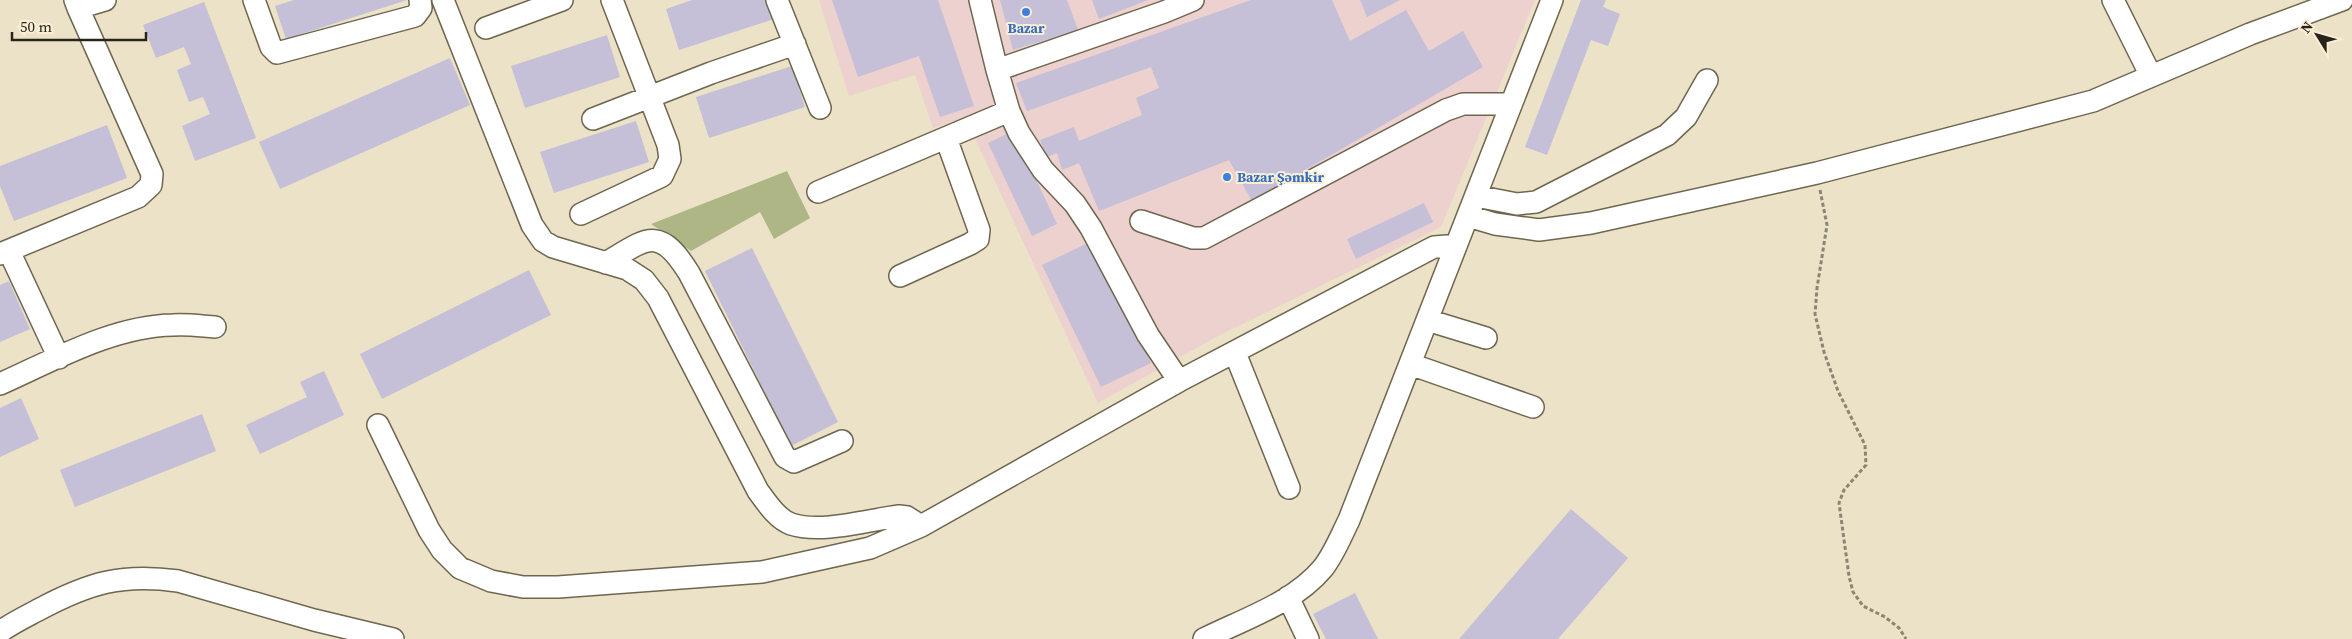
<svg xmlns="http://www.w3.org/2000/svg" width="2352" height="639" viewBox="0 0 2352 639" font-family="'Source Serif 4',serif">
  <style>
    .commercial { fill: #ecd1cf }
    .green { fill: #aeb685 }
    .building { fill: #c5bfd7 }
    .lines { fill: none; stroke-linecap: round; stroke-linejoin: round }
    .minor-casing { stroke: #6f6650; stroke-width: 24 }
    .path { stroke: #8b8573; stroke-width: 3; stroke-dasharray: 4 2.5; stroke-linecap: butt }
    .minor { stroke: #fff; stroke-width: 21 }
    .shop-dot { fill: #3f7fe0; stroke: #f9efd5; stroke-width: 2 }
    .labels { text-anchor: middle; stroke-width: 4; stroke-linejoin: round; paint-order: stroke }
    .shop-label { font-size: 14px; font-weight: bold; fill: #366cbe; stroke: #f9efd5 }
  </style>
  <rect width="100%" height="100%" fill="#ebe2c8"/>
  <!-- commercial -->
  <path class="commercial" d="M 819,0 L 1535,0 L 1441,227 L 1218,336 L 1098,403 L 965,117 L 933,128 L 915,75 L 849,96 Z"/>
  <!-- green -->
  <path class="green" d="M 787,171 L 810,218 L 774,239 L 760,212 L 691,251 L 651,224 Z"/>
  <!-- building -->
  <path class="building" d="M 294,0 L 407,0 L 286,39 L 275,6 Z
    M 692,0 L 768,0 L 774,19 L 679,50 L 666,9 Z
    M 832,0 L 938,0 L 974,106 L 940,117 L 919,56 L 858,77 Z
    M 1000,0 L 1067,0 L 1078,30 L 1013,50 Z
    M 1092,0 L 1148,0 L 1099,19 Z
    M 1251,0 L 1332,0 L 1350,41 L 1406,10 L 1429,51 L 1463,31 L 1483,67 L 1252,201 L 1229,160 L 1099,211 L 1079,163 L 1062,170 L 1057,153 L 1047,157 L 1040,140 L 1074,127 L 1079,141 L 1142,115 L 1136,98 L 1159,88 L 1151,67 L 1027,111 L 1016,83 Z
    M 1360,0 L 1400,0 L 1367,17 Z
    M 1581,0 L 1606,0 L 1603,7 L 1620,14 L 1608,46 L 1591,40 L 1547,155 L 1525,147 Z
    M 204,2 L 256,138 L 195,161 L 182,126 L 210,114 L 203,97 L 189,102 L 177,70 L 191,64 L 184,47 L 156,58 L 143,25 Z
    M 607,35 L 620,77 L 525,108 L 511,66 Z
    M 450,58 L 470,105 L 280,189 L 259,142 Z
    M 792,66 L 805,107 L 709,138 L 696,97 Z
    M 636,121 L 649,162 L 554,193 L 540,152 Z
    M 107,125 L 127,178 L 14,221 L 0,186 L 0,166 Z
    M 1013,131 L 1057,224 L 1032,236 L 988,143 Z
    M 1424,203 L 1433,222 L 1356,259 L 1347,239 Z
    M 1092,241 L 1151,363 L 1101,387 L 1042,265 Z
    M 752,248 L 838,422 L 791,446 L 705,271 Z
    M 529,270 L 551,315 L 382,399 L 360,354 Z
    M 9,281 L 30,329 L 0,342 L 0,285 Z
    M 324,371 L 344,415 L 260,454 L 246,425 L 307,397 L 300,382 Z
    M 21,398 L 39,439 L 0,457 L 0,408 Z
    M 202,414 L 216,451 L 75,507 L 60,470 Z
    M 1571,509 L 1628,558 L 1558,639 L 1459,639 Z
    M 1355,593 L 1378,639 L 1326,639 L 1313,614 Z"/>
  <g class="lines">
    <defs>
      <path id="minor" d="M 75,0 L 78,8 L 105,0
        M 254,0 L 271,47 L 277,53 L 415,16 L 421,8 L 420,0
        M 443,0 L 532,225 L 543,241 L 553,247 L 627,269 L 644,280 L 658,298 L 758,491 C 767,503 777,519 791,524 C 821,534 868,520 899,516 L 907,517 L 921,526
        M 777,0 L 820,108
        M 980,0 L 997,70 L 1164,12 L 1193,0
        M 2113,0 L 2151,76
        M 486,28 L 562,0
        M 997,70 L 1009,111 L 1019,133 L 1043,170 L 1075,204 L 1091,228 L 1148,335 L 1179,381 L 1434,247 L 1447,246
        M 593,119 L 711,73 L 795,44
        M 818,192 L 1009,111
        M 1476,196 L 1517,204 L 1536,202 L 1667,135 L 1686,117 L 1707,80
        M 581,214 L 662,176 L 670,159 L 668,145 L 612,0
        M 1468,216 L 1495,224 L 1539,230 L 1591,223 L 1817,173 L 2093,101 L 2250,34 L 2342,0
        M 1141,221 L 1193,238 L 1204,238 L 1446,110 L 1463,104 L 1511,104
        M 9,251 L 59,358
        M 0,254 L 138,197 L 151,185 L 152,174 L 78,8
        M 606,263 C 647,238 659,225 689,273 L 785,457 L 794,462 L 842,441
        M 900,276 L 970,244 L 978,239 L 979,230 L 946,138
        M 1427,320 L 1486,338
        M 1235,353 L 1289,488
        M 1410,364 L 1533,407
        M 0,384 C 54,360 113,326 173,325 C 187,324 201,326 215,327
        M 378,425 L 429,530 L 442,550 L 460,568 L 491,581 L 523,587 L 558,587 L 762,572 L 870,548 L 921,526 L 1179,381
        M 1288,597 L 1308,639
        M 0,632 C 12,623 27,616 40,609 C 89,583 122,573 178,581 L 314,620 L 393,639
        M 1204,639 C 1244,619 1294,603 1323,568 C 1334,554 1341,536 1349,520 L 1552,0"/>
    </defs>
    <!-- minor casing -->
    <use href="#minor" class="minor-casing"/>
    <!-- path -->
    <path class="path" d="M 1820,190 L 1827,225 L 1817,288 L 1815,314 L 1824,352 L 1838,391 L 1865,445 L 1866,465 L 1844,490 L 1839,503 L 1849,576 L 1853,592 L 1863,606 L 1885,617 L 1899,628 L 1906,639"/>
    <!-- minor -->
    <use href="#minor" class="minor"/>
  </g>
  <!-- markers -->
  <g class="shop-dot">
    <circle cx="1026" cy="12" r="5"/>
    <circle cx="1227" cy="177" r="5"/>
  </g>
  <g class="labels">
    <!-- shop labels -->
    <g class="shop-label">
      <text x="1026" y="33">Bazar</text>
      <text x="1237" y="182" text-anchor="start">Bazar Şəmkir</text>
    </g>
  </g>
  <!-- north arrow -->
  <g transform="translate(2317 35) rotate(307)" stroke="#f9efd5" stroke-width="4" paint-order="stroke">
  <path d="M0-4L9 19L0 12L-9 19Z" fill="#28241b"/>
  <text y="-8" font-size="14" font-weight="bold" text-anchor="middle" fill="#28241b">N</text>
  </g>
  <!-- scale -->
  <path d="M12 32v8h134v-8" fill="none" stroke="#28241b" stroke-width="2.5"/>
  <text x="20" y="32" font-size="15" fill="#28241b" stroke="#f9efd5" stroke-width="4" paint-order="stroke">50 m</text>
</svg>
